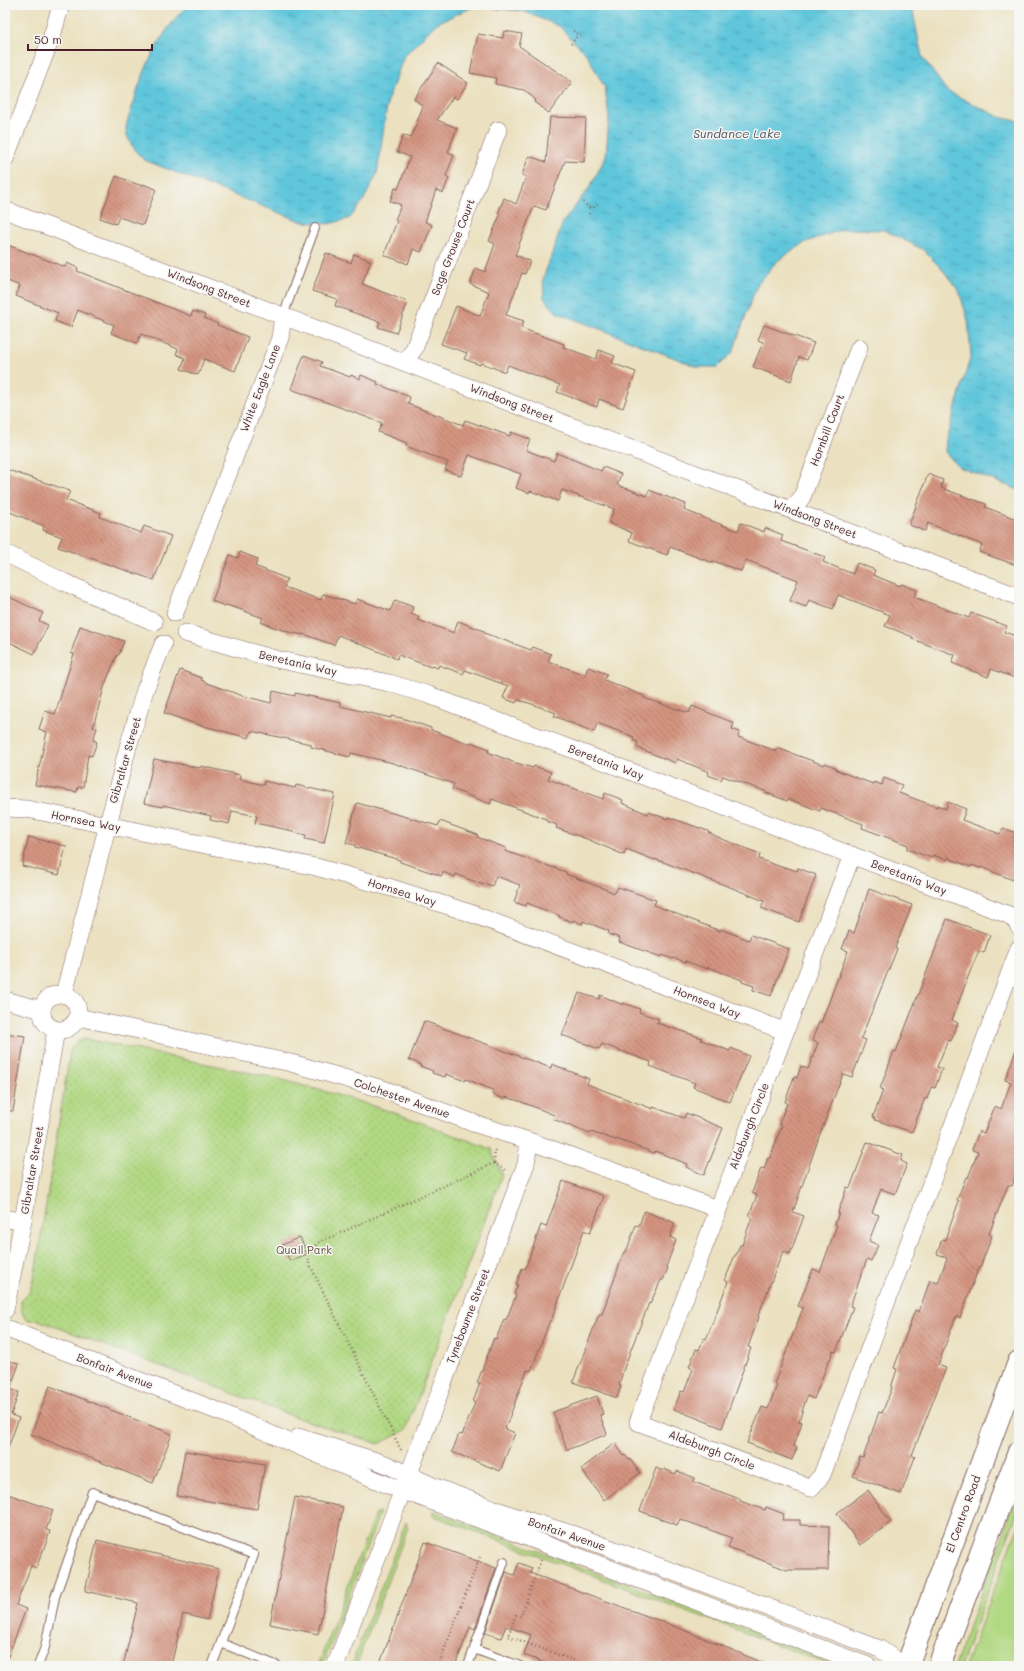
<svg xmlns="http://www.w3.org/2000/svg" width="1024" height="1671" viewBox="0 0 1024 1671" font-family="Mali,sans-serif">
  <style>
    .grass { fill: #b1d882; stroke: #7e7c56 }
    .park { fill: url(#park-dots); stroke: #7e7c56 }
    .water { fill: url(#water-ripples); stroke: #547283 }
    .building { fill: url(#building-back-hatch) }
    .lines { fill: none; stroke-linecap: round; stroke-linejoin: round }
    .lane-casing { stroke: #82635f; stroke-width: 10 }
    .street-casing { stroke: #82635f; stroke-width: 18 }
    .secondary-casing { stroke: #82635f; stroke-width: 24 }
    .path { stroke: #82635f; stroke-width: 2.5; stroke-dasharray: 1 3; stroke-linecap: butt }
    .lane { stroke: #fff; stroke-width: 8 }
    .street { stroke: #fff; stroke-width: 17 }
    .secondary { stroke: #fff; stroke-width: 22 }
    .labels { text-anchor: middle; stroke-width: 3; stroke-linejoin: round; paint-order: stroke }
    .street-label { font-size: 11px; fill: #4a1f2b; stroke: #f6f6f2 }
    .park-label { font-size: 11px; fill: #644d41; stroke: #f6f6f2 }
    .water-label { font-size: 12px; font-style: italic; fill: #505160; stroke: #f6f6f2 }
  </style>
  <defs>
    <pattern id="park-dots" width="8" height="8" patternUnits="userSpaceOnUse"><rect width="8" height="8" fill="#b1d882"/><path d="M2 2h.1M6 6h.1" fill="none" stroke="#9ab970" stroke-width="1.8" stroke-linecap="round"/></pattern>
    <pattern id="water-ripples" width="26" height="14" patternUnits="userSpaceOnUse"><rect width="26" height="14" fill="#5ec6db"/><path d="M2 4q2-2 4 0t4 0M15 11q2-2 4 0t4 0" fill="none" stroke="#50a0b2"/></pattern>
    <pattern id="building-back-hatch" width="6" height="6" patternUnits="userSpaceOnUse"><rect width="6" height="6" fill="#d49480"/><path d="M-1 5l2 2M0 0l6 6M5-1l2 2" fill="none" stroke="#ae7869"/></pattern>
  </defs>
  <rect width="100%" height="100%" fill="#f6f6f2"/>
  <filter id="ink" filterUnits="userSpaceOnUse"><feTurbulence type="fractalNoise" baseFrequency=".025" numOctaves="2"/><feDisplacementMap in="SourceGraphic" scale="8" xChannelSelector="R" yChannelSelector="G"/><feConvolveMatrix kernelMatrix="1 2 1 2 8 2 1 2 1" color-interpolation-filters="sRGB"/></filter>
  <filter id="wash" filterUnits="userSpaceOnUse"><feTurbulence type="fractalNoise" baseFrequency=".012" numOctaves="4" result="noise"/><feDisplacementMap in="SourceGraphic" scale="16" xChannelSelector="R" yChannelSelector="G"/><feGaussianBlur stdDeviation="0.9" result="paint"/><feColorMatrix in="noise" values="0 0 0 0 0 0 0 0 0 0 0 0 0 0 0 0 0 1.4 0 .05"/><feComposite in="paint" operator="in"/></filter>
  <g filter="url(#wash)">
    <rect width="100%" height="100%" fill="#ebe1c0"/>
    <!-- grass -->
    <path class="grass" d="M 1019,1492 L 1019,1508 L 960,1666 L 954,1666 Z
      M 433,1511 L 844,1666 L 833,1666 L 434,1516 L 432,1515 Z
      M 380,1512 L 324,1662 L 319,1663 L 375,1514 Z
      M 406,1522 L 408,1527 L 356,1666 L 351,1666 Z
      M 1019,1524 L 1019,1666 L 965,1666 Z"/>
    <!-- park -->
    <path class="park" d="M 85,1039 L 276,1078 L 348,1098 L 401,1115 L 491,1149 L 502,1175 L 406,1430 L 379,1444 L 298,1418 L 38,1320 L 28,1320 L 23,1315 L 21,1307 L 21,1301 L 29,1293 L 35,1274 L 70,1052 C 73,1044 77,1041 85,1039 Z"/>
    <!-- water -->
    <path class="water" d="M 188,5 L 914,5 L 913,12 L 922,57 L 947,91 L 1002,118 L 1019,121 L 1019,490 L 959,467 L 945,452 L 946,440 L 971,355 L 968,320 L 959,291 L 942,269 L 922,249 L 884,230 L 844,229 L 806,242 L 776,262 L 757,285 L 742,326 L 733,352 L 718,367 L 698,367 L 556,312 L 544,298 L 543,279 L 563,222 L 590,187 L 606,156 L 609,117 L 605,88 L 587,55 L 559,26 L 523,11 L 473,7 L 437,23 L 404,56 L 388,99 L 377,174 L 363,201 L 350,218 L 330,224 L 303,222 L 144,160 C 137,153 126,140 126,129 C 126,123 130,114 132,108 C 143,70 159,33 188,5 Z"/>
    <g id="blocks">
      <!-- building -->
      <path class="building" d="M 504,31 L 522,34 L 519,46 L 572,82 L 549,113 L 534,102 L 536,100 L 524,90 L 495,84 L 496,78 L 470,73 L 478,34 L 503,38 Z
        M 438,63 L 468,83 L 457,99 L 453,97 L 437,120 L 457,128 L 448,152 L 454,155 L 446,176 L 449,178 L 443,193 L 436,190 L 425,222 L 432,225 L 421,252 L 413,249 L 408,264 L 384,255 L 397,221 L 395,220 L 401,205 L 390,201 L 395,188 L 398,189 L 410,157 L 397,152 L 403,135 L 411,138 L 423,106 L 414,99 Z
        M 550,117 L 586,118 L 584,162 L 565,161 L 546,210 L 534,206 L 515,255 L 530,261 L 525,274 L 522,273 L 506,315 L 524,321 L 521,328 L 564,344 L 563,347 L 596,359 L 599,350 L 615,356 L 612,363 L 636,372 L 623,408 L 599,399 L 597,407 L 557,392 L 560,385 L 508,365 L 505,372 L 481,363 L 480,365 L 464,359 L 467,353 L 441,344 L 456,306 L 480,316 L 489,292 L 470,284 L 476,268 L 485,272 L 495,244 L 489,241 L 500,215 L 498,214 L 504,198 L 516,204 L 526,177 L 522,175 L 529,156 L 546,162 Z
        M 116,176 L 142,186 L 143,184 L 156,189 L 143,225 L 119,217 L 116,224 L 100,218 Z
        M 5,244 L 65,267 L 67,263 L 78,268 L 77,271 L 191,316 L 193,311 L 205,315 L 204,318 L 218,324 L 217,325 L 248,337 L 235,371 L 204,359 L 198,375 L 181,369 L 185,358 L 176,354 L 178,349 L 141,334 L 137,343 L 111,333 L 114,325 L 78,310 L 71,327 L 55,321 L 58,313 L 16,296 L 20,286 L 5,280 Z
        M 326,253 L 351,263 L 354,254 L 371,261 L 362,284 L 408,302 L 396,333 L 378,327 L 380,322 L 335,306 L 337,299 L 312,291 Z
        M 764,325 L 814,343 L 807,360 L 799,357 L 791,381 L 753,367 L 763,342 L 758,340 Z
        M 304,355 L 322,362 L 320,366 L 350,377 L 351,375 L 360,379 L 361,375 L 378,382 L 377,384 L 410,397 L 408,404 L 463,425 L 465,420 L 510,436 L 511,432 L 530,439 L 526,450 L 554,461 L 557,453 L 601,471 L 603,467 L 621,474 L 617,485 L 647,496 L 649,490 L 670,498 L 686,504 L 684,510 L 738,531 L 741,523 L 764,532 L 765,528 L 783,535 L 781,541 L 825,557 L 823,562 L 853,574 L 857,563 L 875,570 L 873,575 L 900,586 L 901,584 L 917,590 L 914,597 L 969,618 L 971,613 L 1007,626 L 1004,632 L 1019,637 L 1019,668 L 1015,678 L 991,669 L 988,677 L 952,663 L 955,655 L 912,639 L 913,637 L 885,626 L 890,615 L 838,595 L 833,609 L 809,600 L 806,607 L 790,601 L 798,580 L 746,560 L 741,571 L 713,561 L 713,563 L 670,547 L 667,555 L 629,541 L 632,533 L 609,523 L 614,509 L 562,490 L 558,501 L 530,491 L 529,493 L 516,488 L 521,474 L 469,455 L 461,476 L 445,470 L 448,462 L 406,446 L 407,443 L 378,432 L 382,423 L 291,389 Z
        M 5,469 L 70,491 L 66,500 L 101,513 L 100,517 L 141,533 L 144,526 L 171,536 L 154,580 L 58,547 L 62,537 L 43,530 L 44,526 L 5,510 Z
        M 928,474 L 943,480 L 941,488 L 986,504 L 985,507 L 1019,520 L 1019,566 L 979,552 L 982,545 L 928,523 L 925,531 L 909,525 Z
        M 240,552 L 258,559 L 255,566 L 287,579 L 284,587 L 321,600 L 323,594 L 355,604 L 357,599 L 390,611 L 395,600 L 413,607 L 411,614 L 419,617 L 418,620 L 454,633 L 458,621 L 484,631 L 484,633 L 531,650 L 533,647 L 551,654 L 548,661 L 585,675 L 588,667 L 607,674 L 604,680 L 644,696 L 644,698 L 689,713 L 692,706 L 734,723 L 732,729 L 740,732 L 738,737 L 776,751 L 777,748 L 824,765 L 825,763 L 836,768 L 836,770 L 873,784 L 874,782 L 882,785 L 884,778 L 902,785 L 899,793 L 937,807 L 937,805 L 946,809 L 948,802 L 966,809 L 962,820 L 1000,834 L 1003,828 L 1019,834 L 1019,877 L 1015,874 L 1013,880 L 981,867 L 980,868 L 972,865 L 971,867 L 948,858 L 947,860 L 933,855 L 932,858 L 907,849 L 908,845 L 862,828 L 863,824 L 821,808 L 820,811 L 788,799 L 787,801 L 765,792 L 765,791 L 723,776 L 721,780 L 708,775 L 709,772 L 677,759 L 675,763 L 636,747 L 638,742 L 633,740 L 634,737 L 597,723 L 594,732 L 554,716 L 556,713 L 532,704 L 518,700 L 516,703 L 503,698 L 508,686 L 465,670 L 463,674 L 439,665 L 438,668 L 432,666 L 431,667 L 398,655 L 397,659 L 338,635 L 334,645 L 303,634 L 302,635 L 296,633 L 295,634 L 274,627 L 261,622 L 263,618 L 239,609 L 226,605 L 225,606 L 212,601 L 230,555 L 238,558 Z
        M 5,595 L 43,613 L 39,621 L 48,625 L 34,654 L 5,640 Z
        M 80,626 L 124,641 L 119,655 L 117,655 L 105,684 L 93,727 L 97,728 L 93,740 L 97,742 L 92,756 L 88,755 L 83,787 L 78,787 L 77,792 L 35,785 L 47,732 L 39,729 L 45,711 L 55,714 L 74,654 L 71,653 Z
        M 180,670 L 202,678 L 201,680 L 204,681 L 204,682 L 240,695 L 271,703 L 273,691 L 295,696 L 295,693 L 341,703 L 340,706 L 391,718 L 391,716 L 402,718 L 431,728 L 431,730 L 470,744 L 471,742 L 489,749 L 488,752 L 513,762 L 533,768 L 534,766 L 551,772 L 548,779 L 603,799 L 605,793 L 623,800 L 622,803 L 648,814 L 649,812 L 667,819 L 668,817 L 708,831 L 708,832 L 717,837 L 760,854 L 759,859 L 784,868 L 785,867 L 797,871 L 798,868 L 816,875 L 799,922 L 761,908 L 764,901 L 735,889 L 655,859 L 655,860 L 626,849 L 624,855 L 587,839 L 556,828 L 557,825 L 546,821 L 546,819 L 492,799 L 490,804 L 452,789 L 454,784 L 393,763 L 351,753 L 350,757 L 311,747 L 311,744 L 251,731 L 249,738 L 196,724 L 164,713 Z
        M 154,759 L 200,768 L 201,766 L 240,775 L 239,779 L 264,785 L 264,781 L 295,788 L 296,785 L 335,794 L 324,843 L 305,839 L 306,835 L 293,832 L 293,831 L 255,823 L 257,816 L 232,811 L 229,824 L 210,820 L 211,816 L 198,813 L 163,805 L 163,807 L 144,803 Z
        M 357,803 L 438,826 L 440,821 L 478,835 L 477,837 L 506,848 L 505,851 L 566,872 L 566,874 L 615,893 L 618,887 L 656,900 L 654,905 L 720,931 L 720,929 L 749,940 L 751,935 L 789,949 L 771,996 L 753,990 L 754,986 L 742,982 L 742,980 L 716,970 L 707,967 L 707,969 L 685,961 L 685,962 L 674,958 L 673,959 L 662,955 L 661,957 L 619,942 L 620,938 L 608,934 L 609,931 L 583,921 L 582,924 L 573,920 L 573,922 L 559,917 L 560,916 L 527,903 L 526,906 L 514,902 L 520,885 L 496,876 L 492,886 L 483,883 L 483,885 L 456,874 L 455,877 L 443,872 L 442,876 L 400,862 L 400,860 L 355,847 L 355,845 L 346,843 Z
        M 29,837 L 66,846 L 59,875 L 22,866 Z
        M 869,889 L 912,905 L 895,948 L 897,949 L 861,1038 L 866,1040 L 852,1077 L 843,1074 L 819,1137 L 793,1212 L 804,1216 L 790,1254 L 783,1251 L 758,1316 L 759,1317 L 748,1347 L 751,1348 L 722,1428 L 674,1409 L 681,1391 L 684,1392 L 693,1369 L 689,1367 L 696,1349 L 699,1350 L 704,1338 L 706,1339 L 709,1332 L 728,1282 L 725,1280 L 735,1255 L 736,1255 L 740,1245 L 742,1245 L 752,1217 L 749,1216 L 757,1195 L 752,1193 L 761,1168 L 764,1169 L 768,1158 L 770,1158 L 782,1125 L 779,1124 L 787,1103 L 785,1102 L 794,1077 L 797,1078 L 801,1066 L 808,1069 L 818,1043 L 812,1040 L 819,1022 L 821,1023 L 848,951 L 842,949 L 849,931 L 854,933 Z
        M 947,919 L 990,935 L 984,953 L 979,951 L 971,969 L 952,1020 L 958,1023 L 951,1041 L 948,1040 L 937,1067 L 942,1069 L 935,1088 L 931,1087 L 927,1099 L 925,1098 L 912,1132 L 875,1120 L 875,1118 L 873,1117 L 883,1090 L 880,1089 L 894,1051 L 896,1052 Z
        M 579,993 L 599,999 L 600,995 L 623,1005 L 623,1003 L 640,1009 L 639,1012 L 659,1019 L 657,1023 L 702,1038 L 701,1040 L 730,1051 L 731,1048 L 749,1056 L 730,1102 L 693,1087 L 695,1083 L 650,1066 L 651,1062 L 602,1044 L 599,1049 L 562,1035 Z
        M 424,1021 L 551,1068 L 552,1064 L 589,1079 L 587,1084 L 653,1109 L 653,1107 L 684,1118 L 686,1113 L 723,1128 L 704,1175 L 686,1167 L 687,1164 L 655,1151 L 654,1153 L 616,1139 L 616,1140 L 591,1132 L 590,1134 L 553,1119 L 554,1115 L 542,1110 L 519,1101 L 505,1097 L 504,1099 L 492,1094 L 493,1090 L 466,1079 L 465,1081 L 446,1074 L 445,1077 L 432,1073 L 433,1071 L 420,1066 L 420,1064 L 409,1060 Z
        M 5,1033 L 25,1036 L 13,1111 L 5,1111 Z
        M 1018,1045 L 1019,1168 L 1012,1186 L 1008,1185 L 989,1234 L 992,1236 L 979,1270 L 978,1270 L 960,1318 L 956,1316 L 938,1365 L 946,1368 L 912,1455 L 915,1457 L 901,1494 L 853,1476 L 860,1457 L 863,1458 L 879,1412 L 882,1413 L 892,1388 L 891,1388 L 897,1369 L 894,1368 L 915,1310 L 919,1312 L 930,1280 L 938,1283 L 947,1258 L 937,1254 L 942,1239 L 945,1240 L 959,1201 L 957,1200 L 966,1177 L 968,1178 L 978,1152 L 972,1150 L 979,1131 L 984,1133 L 995,1106 L 1001,1109 L 1011,1082 L 1005,1080 Z
        M 867,1142 L 903,1155 L 901,1161 L 907,1164 L 895,1194 L 881,1189 L 872,1213 L 879,1215 L 869,1241 L 878,1245 L 871,1261 L 867,1259 L 850,1306 L 853,1307 L 836,1352 L 833,1351 L 830,1360 L 829,1360 L 814,1399 L 807,1396 L 799,1421 L 802,1422 L 794,1446 L 797,1448 L 792,1460 L 747,1443 L 762,1407 L 768,1409 L 777,1385 L 774,1384 L 803,1308 L 798,1306 L 813,1269 L 820,1272 L 837,1225 L 835,1224 L 839,1212 L 838,1212 L 847,1187 L 850,1188 Z
        M 563,1181 L 604,1196 L 590,1233 L 584,1230 L 551,1321 L 550,1320 L 531,1371 L 527,1370 L 514,1405 L 505,1429 L 515,1433 L 500,1471 L 452,1452 L 459,1434 L 462,1435 L 475,1403 L 473,1402 L 480,1383 L 477,1383 L 494,1338 L 496,1339 L 504,1319 L 506,1320 L 516,1295 L 514,1294 L 518,1285 L 516,1285 L 522,1268 L 525,1269 L 541,1225 L 546,1227 Z
        M 644,1211 L 675,1223 L 670,1237 L 676,1240 L 666,1267 L 668,1268 L 663,1280 L 661,1280 L 650,1304 L 649,1303 L 633,1344 L 623,1371 L 619,1385 L 621,1386 L 617,1398 L 573,1382 L 599,1314 L 602,1314 L 624,1252 L 626,1252 L 636,1225 L 639,1226 Z
        M 300,1237 L 307,1254 L 290,1261 L 282,1245 Z
        M 5,1359 L 19,1364 L 10,1389 L 19,1392 L 11,1415 L 19,1418 L 6,1453 Z
        M 50,1386 L 172,1434 L 153,1483 L 31,1434 Z
        M 597,1396 L 603,1414 L 600,1415 L 607,1434 L 567,1450 L 553,1412 Z
        M 615,1443 L 624,1456 L 625,1455 L 629,1460 L 630,1459 L 640,1473 L 604,1500 L 581,1469 Z
        M 185,1451 L 265,1464 L 257,1509 L 177,1496 Z
        M 656,1468 L 663,1471 L 664,1469 L 676,1474 L 677,1471 L 695,1478 L 694,1482 L 740,1499 L 740,1501 L 765,1510 L 766,1507 L 784,1514 L 782,1520 L 800,1520 L 800,1525 L 829,1526 L 828,1570 L 787,1570 L 728,1547 L 732,1538 L 680,1519 L 677,1525 L 640,1511 Z
        M 868,1490 L 891,1522 L 860,1545 L 837,1513 Z
        M 5,1493 L 53,1510 L 46,1530 L 50,1531 L 45,1546 L 36,1568 L 31,1566 L 16,1605 L 26,1609 L 6,1662 Z
        M 295,1497 L 343,1507 L 318,1634 L 270,1624 Z
        M 97,1540 L 219,1569 L 207,1620 L 183,1614 L 171,1666 L 123,1666 L 138,1603 L 85,1591 Z
        M 425,1542 L 496,1568 L 475,1629 L 470,1627 L 455,1666 L 379,1666 Z
        M 519,1563 L 532,1568 L 530,1573 L 674,1626 L 771,1666 L 553,1666 L 524,1655 L 531,1635 L 506,1626 L 501,1638 L 485,1633 L 506,1572 L 514,1575 Z"/>
    </g>
  </g>
  <g filter="url(#ink)">
    <use href="#blocks" fill-opacity="0" stroke="#82635f" stroke-width="1"/>
    <g class="lines">
      <defs>
        <path id="lane" d="M 283,316 L 315,228
          M 221,1643 L 278,1666
          M 474,1649 L 520,1666
          M 38,1666 L 45,1647 L 55,1597 L 92,1492 L 254,1555 L 212,1666
          M 468,1666 L 504,1562"/>
        <path id="street" d="M 5,159 L 52,36 L 61,5
          M 5,210 L 1019,597
          M 405,362 L 414,349 L 498,130
          M 792,510 L 802,497 L 859,348
          M 5,553 L 64,582 L 154,622
          M 175,613 L 280,338 L 283,316
          M 185,633 L 271,658 L 389,683 L 429,695 L 1009,915 L 1017,922 L 1019,927
          M 5,808 L 27,809 L 316,867 L 392,888 L 467,912 L 784,1031
          M 852,855 L 638,1422 L 811,1488 L 822,1475 L 1019,948
          M42 1012a18 18 0 1 1 36 0a18 18 0 1 1-36 0Z
          M 64,994 L 128,747 L 145,690 L 163,644
          M 5,1000 L 42,1010
          M 78,1017 L 291,1063 L 383,1089 L 476,1124 L 529,1141 L 718,1209
          M 5,1219 L 23,1221
          M 5,1310 L 23,1221 L 56,1030
          M 5,1328 L 225,1414 L 383,1483 L 868,1666
          M 299,1437 L 383,1463 L 435,1487 L 508,1514 L 572,1534 L 880,1649 L 904,1666
          M 335,1666 C 401,1499 462,1331 526,1164 L 529,1141"/>
        <path id="secondary" d="M 907,1666 L 1019,1362
          M 939,1666 L 1019,1452"/>
      </defs>
      <!-- lane casing -->
      <use href="#lane" class="lane-casing"/>
      <!-- street casing -->
      <use href="#street" class="street-casing"/>
      <!-- secondary casing -->
      <use href="#secondary" class="secondary-casing"/>
      <!-- path -->
      <path class="path" d="M 573,31 L 583,38
        M 571,44 L 578,35
        M 583,202 L 592,210
        M 589,214 L 597,204
        M 494,1163 L 495,1148
        M 494,1163 L 506,1171
        M 401,1450 L 308,1261 L 311,1252 L 318,1243 L 494,1163
        M 541,1560 L 521,1616 L 516,1615 L 508,1636 L 589,1666
        M 438,1666 L 480,1557"/>
      <!-- lane -->
      <use href="#lane" class="lane"/>
      <!-- street -->
      <use href="#street" class="street"/>
      <!-- secondary -->
      <use href="#secondary" class="secondary"/>
    </g>
  </g>
  <g class="labels">
    <!-- street labels -->
    <g class="street-label">
      <text transform="translate(453 247) rotate(-69)" y="4">Sage Grouse Court</text>
      <text transform="translate(209 288) rotate(21)" y="4">Windsong Street</text>
      <text transform="translate(260 388) rotate(-69)" y="4">White Eagle Lane</text>
      <text transform="translate(512 403) rotate(21)" y="4">Windsong Street</text>
      <text transform="translate(827 430) rotate(-69)" y="4">Hornbill Court</text>
      <text transform="translate(815 519) rotate(21)" y="4">Windsong Street</text>
      <text transform="translate(298 663) rotate(13)" y="4">Beretania Way</text>
      <text transform="translate(125 760) rotate(-74)" y="4">Gibraltar Street</text>
      <text transform="translate(606 762) rotate(21)" y="4">Beretania Way</text>
      <text transform="translate(86 821) rotate(11)" y="4">Hornsea Way</text>
      <text transform="translate(909 877) rotate(21)" y="4">Beretania Way</text>
      <text transform="translate(402 892) rotate(17)" y="4">Hornsea Way</text>
      <text transform="translate(707 1002) rotate(21)" y="4">Hornsea Way</text>
      <text transform="translate(402 1098) rotate(19)" y="4">Colchester Avenue</text>
      <text transform="translate(749 1126) rotate(-69)" y="4">Aldeburgh Circle</text>
      <text transform="translate(32 1170) rotate(-80)" y="4">Gibraltar Street</text>
      <text transform="translate(468 1316) rotate(-69)" y="4">Tynebourne Street</text>
      <text transform="translate(115 1371) rotate(21)" y="4">Bonfair Avenue</text>
      <text transform="translate(712 1450) rotate(21)" y="4">Aldeburgh Circle</text>
      <text transform="translate(963 1514) rotate(-70)" y="4">El Centro Road</text>
      <text transform="translate(567 1534) rotate(19)" y="4">Bonfair Avenue</text>
    </g>
    <!-- park labels -->
    <g class="park-label">
      <text x="304" y="1254">Quail Park</text>
    </g>
    <!-- water labels -->
    <g class="water-label">
      <text x="737" y="138">Sundance Lake</text>
    </g>
  </g>
  <!-- margin -->
  <rect width="1024" height="1671" fill="none" stroke="#f6f6f2" stroke-width="20"/>
  <!-- scale -->
  <path d="M28 44v6h124v-6" fill="none" stroke="#4a1f2b" stroke-width="2"/>
  <text x="34" y="44" font-size="12" fill="#4a1f2b" stroke="#f6f6f2" stroke-width="3" paint-order="stroke">50 m</text>
</svg>
